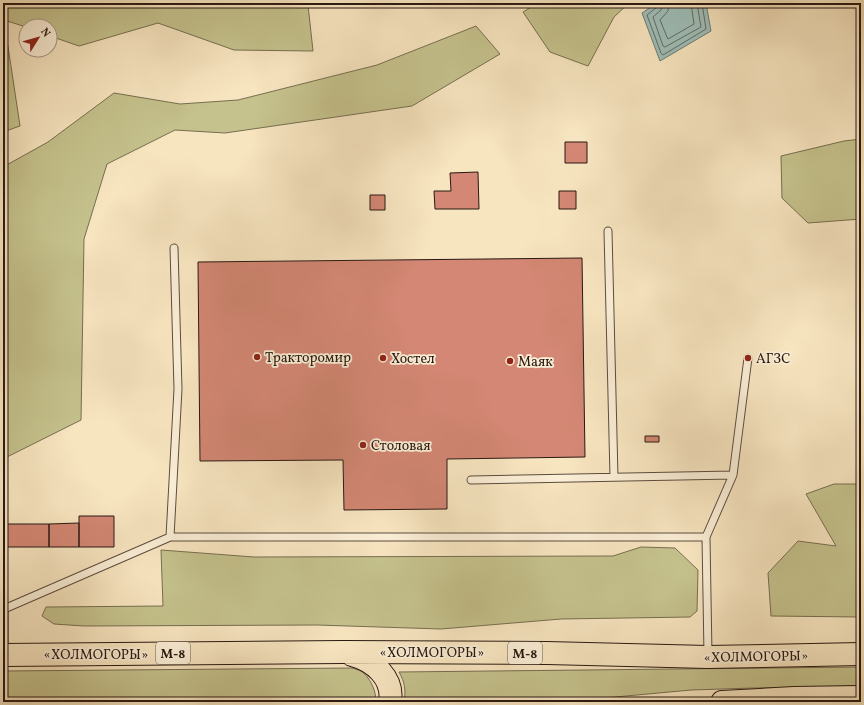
<svg xmlns="http://www.w3.org/2000/svg" width="864" height="705" viewBox="0 0 864 705" font-family="Vollkorn,serif">
  <style>
    .green { fill: #c5c28d; stroke: #776e50 }
    .water { fill: #9ebeb8; stroke: #6f7c76 }
    .lines { fill: none; stroke-linecap: round; stroke-linejoin: round }
    .shore { stroke: #646c65; stroke-width: 1 }
    .building { fill: #d38774; stroke: #291912 }
    .service-casing { stroke: #5c4c3e; stroke-width: 9 }
    .trunk-casing { stroke: #291912; stroke-width: 24 }
    .service { stroke: #faeed6; stroke-width: 7 }
    .trunk { stroke: #f7e5c0; stroke-width: 22 }
    .poi-dot { fill: #8f2418; stroke: #faeed6; stroke-width: 1.5 }
    .labels { text-anchor: middle; stroke-width: 3.5; stroke-linejoin: round; paint-order: stroke }
    .shield { fill: #faeed6; stroke: #68594d; stroke-width: 1 }
    .shield-label { font-size: 13px; font-weight: bold; fill: #291912 }
    .poi-label { font-size: 14px; fill: #291912; stroke: #faeed6; text-anchor: start }
    .street-label { font-size: 14px; fill: #291912; stroke: #faeed6 }
  </style>
  <rect width="100%" height="100%" fill="#f7e5c0"/>
  <filter id="stains"><feTurbulence type="fractalNoise" baseFrequency=".005" numOctaves="4"/><feColorMatrix values="0 0 0 0 .2 0 0 0 0 .09 0 0 0 0 .02 0 0 0 .5 -.17"/></filter>
  <radialGradient id="worn" r=".72"><stop offset=".6" stop-color="#630" stop-opacity="0"/><stop offset="1" stop-color="#630" stop-opacity=".3"/></radialGradient>
  <!-- green -->
  <path class="green" d="M 3,3 L 305,3 L 308,5 L 313,51 L 234,50 L 158,23 L 79,46 L 50,36 L 50,26 L 26,26 L 26,27 L 4,20 L 20,126 L 3,132 Z
    M 538,3 L 629,3 L 614,17 L 588,66 L 550,52 L 523,12 Z
    M 476,26 L 500,54 L 412,106 L 225,133 L 175,130 L 107,164 L 84,239 L 81,420 L 3,459 L 3,167 L 48,142 L 114,93 L 180,104 L 238,100 L 377,65 Z
    M 861,139 L 861,219 L 808,223 L 782,198 L 781,156 L 844,141 Z
    M 834,484 L 861,484 L 861,617 L 771,616 L 768,573 L 798,541 L 836,546 L 806,494 Z
    M 641,547 L 675,548 L 698,570 L 697,611 L 690,617 L 561,619 L 441,629 L 317,625 L 84,626 L 54,624 L 42,616 L 46,607 L 163,606 L 161,550 L 254,557 L 613,556 Z
    M 861,667 L 861,686 L 753,688 L 691,690 L 561,702 L 404,702 C 406,691 405,682 399,672 Z
    M 352,668 C 355,669 359,670 361,671 C 369,676 378,693 375,702 L 3,702 L 3,671 Z"/>
  <!-- water -->
  <path class="water" d="M 657,3 L 706,3 L 711,31 L 660,61 L 642,13 Z"/>
  <g class="lines">
    <!-- shore -->
    <path class="shore" d="M 658,3 L 657,7 L 647,15 L 661,53 L 663,55 L 706,29 L 702,3
      M 663,3 L 661,10 L 653,17 L 663,46 L 665,47 L 701,27 L 697,3
      M 669,3 L 668,11 L 660,20 L 667,37 L 668,39 L 694,24 L 691,3"/>
  </g>
  <!-- building -->
  <path class="building" d="M 565,142 L 587,142 L 587,163 L 565,163 Z
    M 478,172 L 479,209 L 435,209 L 434,191 L 451,191 L 450,173 Z
    M 559,191 L 576,191 L 576,209 L 559,209 Z
    M 370,195 L 385,195 L 385,210 L 370,210 Z
    M 582,258 L 585,457 L 447,459 L 447,509 L 344,510 L 343,460 L 200,461 L 198,262 Z
    M 645,436 L 659,436 L 659,442 L 645,442 Z
    M 79,516 L 114,516 L 114,547 L 79,547 Z
    M 79,523 L 79,547 L 49,547 L 49,524 Z
    M 3,524 L 49,524 L 49,547 L 3,547 Z"/>
  <g class="lines">
    <defs>
      <path id="service" d="M 608,231 L 614,477
        M 471,480 L 733,475
        M 170,537 L 178,389 L 174,248
        M 706,537 L 733,475 L 748,358
        M 4,652 L 4,609 L 170,537 L 706,537 L 708,655"/>
      <path id="trunk" d="M 3,655 L 343,652 L 547,653 L 708,657 L 861,654
        M 352,655 C 374,661 394,678 390,702
        M 722,702 L 794,698 L 861,697"/>
    </defs>
    <!-- service casing -->
    <use href="#service" class="service-casing"/>
    <!-- trunk casing -->
    <use href="#trunk" class="trunk-casing"/>
    <!-- service -->
    <use href="#service" class="service"/>
    <!-- trunk -->
    <use href="#trunk" class="trunk"/>
  </g>
  <!-- markers -->
  <g class="poi-dot">
    <circle cx="257" cy="357" r="4"/>
    <circle cx="383" cy="358" r="4"/>
    <circle cx="748" cy="358" r="4"/>
    <circle cx="510" cy="361" r="4"/>
    <circle cx="363" cy="445" r="4"/>
  </g>
  <g class="labels">
    <!-- shield labels -->
    <g class="shield">
      <rect x="156" y="642" width="34" height="22" rx="3"/>
      <rect x="508" y="642" width="34" height="22" rx="3"/>
    </g>
    <g class="shield-label">
      <text x="173" y="658">М-8</text>
      <text x="525" y="658">М-8</text>
    </g>
    <!-- poi labels -->
    <g class="poi-label">
      <text x="265" y="362">Тракторомир</text>
      <text x="391" y="363">Хостел</text>
      <text x="756" y="363">АГЗС</text>
      <text x="518" y="366">Маяк</text>
      <text x="371" y="450">Столовая</text>
    </g>
    <!-- street labels -->
    <g class="street-label">
      <text x="432" y="657">«ХОЛМОГОРЫ»</text>
      <text x="96" y="659">«ХОЛМОГОРЫ»</text>
      <text transform="translate(756 656) rotate(-1)" y="5">«ХОЛМОГОРЫ»</text>
    </g>
  </g>
  <!-- margin -->
  <rect width="864" height="705" fill="none" stroke="#f7e5c0" stroke-width="16"/>
  <rect x="4" y="4" width="856" height="697" fill="none" stroke="#291912" stroke-width="2"/>
  <rect x="8" y="8" width="848" height="689" fill="none" stroke="#291912"/>
  <!-- north arrow -->
  <g transform="translate(38 38) rotate(53)"><circle r="19" fill="#faeed6" stroke="#a69988"/>
  <path d="M0-3L7 15L0 10L-7 15Z" fill="#8f2418"/>
  <text y="-6" font-size="11" font-weight="bold" text-anchor="middle" fill="#291912">N</text>
  </g>
  <rect width="100%" height="100%" filter="url(#stains)"/>
  <rect width="100%" height="100%" fill="url(#worn)"/>
</svg>
